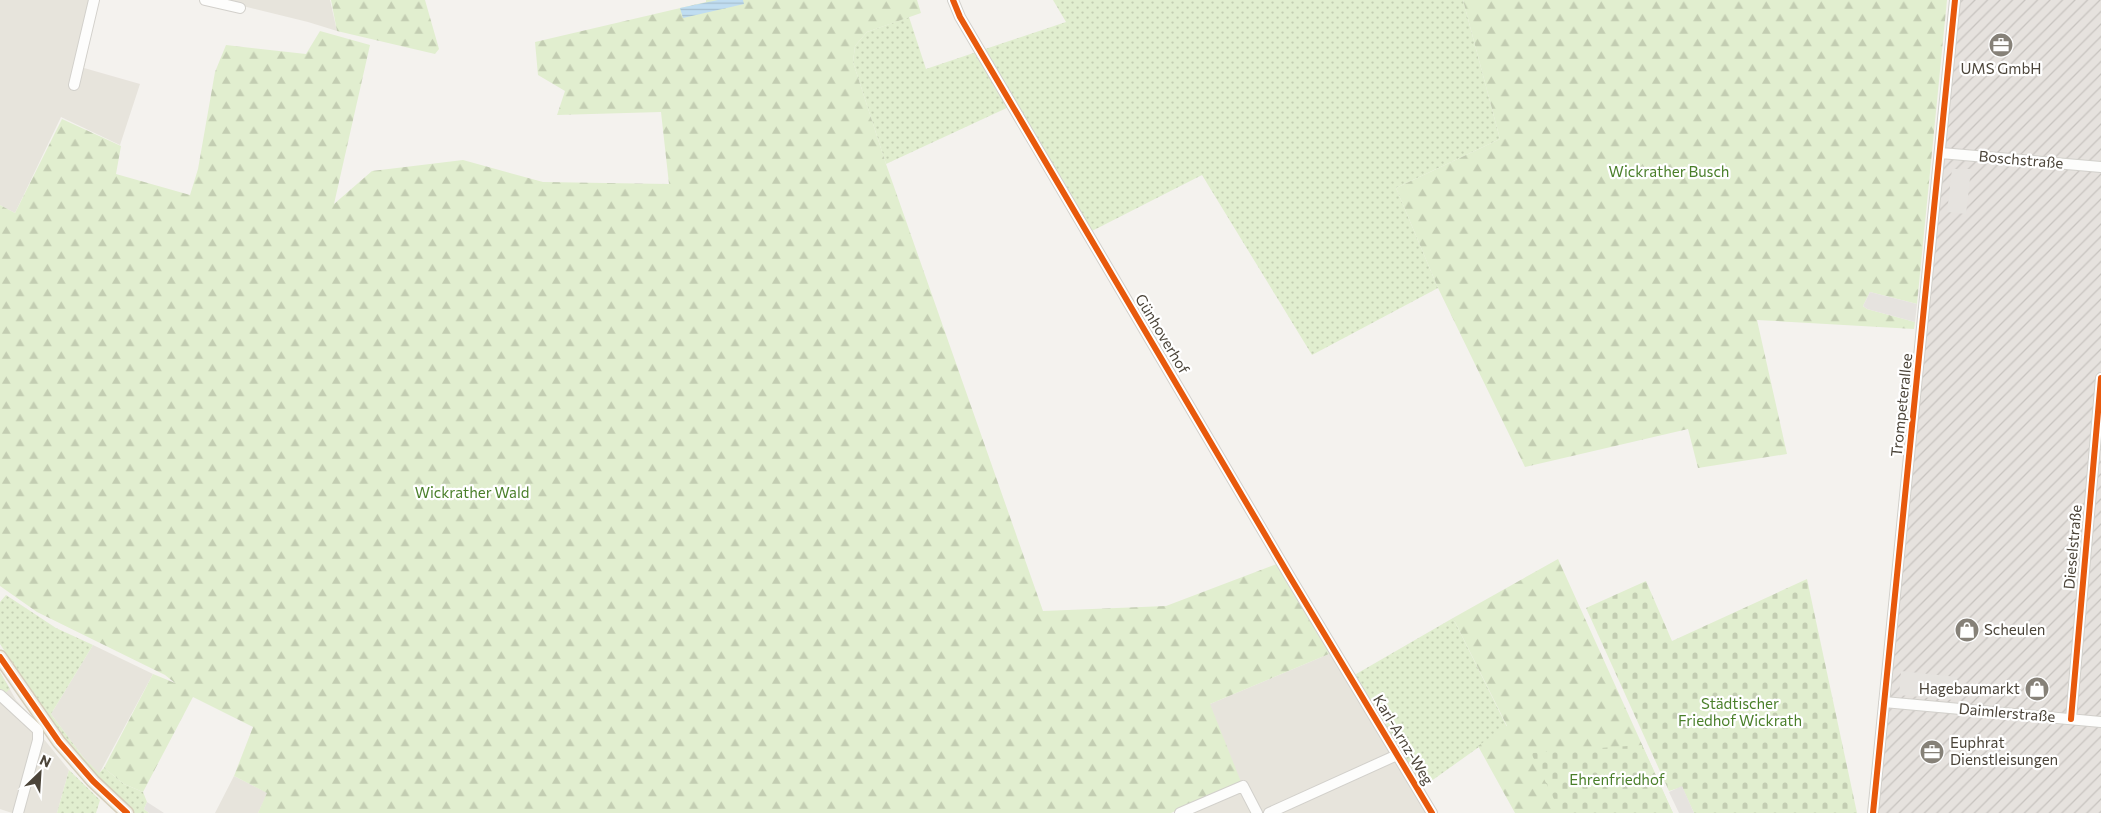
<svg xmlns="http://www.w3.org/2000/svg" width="2101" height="813" viewBox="0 0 2101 813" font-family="Commissioner,sans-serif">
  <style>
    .residential { fill: #e7e4dc }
    .industrial { fill: url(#industrial-furrows) }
    .grass { fill: url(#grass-dots) }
    .forest { fill: url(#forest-firs) }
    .cemetery { fill: url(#cemetery-stones) }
    .parking { fill: #e6e3df }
    .water { fill: url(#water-rules) }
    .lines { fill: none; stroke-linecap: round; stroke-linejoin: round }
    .minor-casing { stroke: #d2d0cb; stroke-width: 12 }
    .major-casing { stroke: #d6cebb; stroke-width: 15 }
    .minor { stroke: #fdfdfc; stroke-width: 10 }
    .major { stroke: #f2efe6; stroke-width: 12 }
    .cycleway-casing { stroke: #fff; stroke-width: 9 }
    .cycleway { stroke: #e8590c; stroke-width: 6 }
    .labels { text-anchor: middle; stroke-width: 4.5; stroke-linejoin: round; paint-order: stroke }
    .poi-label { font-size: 15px; fill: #4b4439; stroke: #fff; text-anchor: start }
    .street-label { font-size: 15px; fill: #4b4439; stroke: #fff }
    .park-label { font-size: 15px; fill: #4a7f2a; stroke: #fff }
  </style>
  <defs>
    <pattern id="industrial-furrows" width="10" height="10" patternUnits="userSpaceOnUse" patternTransform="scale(1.25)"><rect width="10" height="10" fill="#e6e2de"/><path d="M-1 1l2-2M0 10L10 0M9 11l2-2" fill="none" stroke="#c7c3bf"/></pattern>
    <pattern id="grass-dots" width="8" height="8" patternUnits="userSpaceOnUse" patternTransform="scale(1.25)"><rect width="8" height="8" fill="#e1eecf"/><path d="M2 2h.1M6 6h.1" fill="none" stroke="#c3cdb2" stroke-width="1.8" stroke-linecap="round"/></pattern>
    <pattern id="forest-firs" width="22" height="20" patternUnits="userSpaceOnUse" patternTransform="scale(1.25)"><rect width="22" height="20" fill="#e1eecf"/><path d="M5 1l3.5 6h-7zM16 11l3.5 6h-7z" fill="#c3cdb2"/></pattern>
    <pattern id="cemetery-stones" width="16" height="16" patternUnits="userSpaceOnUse" patternTransform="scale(1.25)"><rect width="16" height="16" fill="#e1eecf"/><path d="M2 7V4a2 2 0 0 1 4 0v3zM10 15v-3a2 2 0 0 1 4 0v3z" fill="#c3cdb2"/></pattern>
    <pattern id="water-rules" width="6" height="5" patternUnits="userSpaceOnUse" patternTransform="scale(1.25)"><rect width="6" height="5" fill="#c0ddf1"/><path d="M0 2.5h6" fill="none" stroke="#a6bfcf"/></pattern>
  </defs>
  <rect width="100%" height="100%" fill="#f4f2ee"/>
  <!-- residential -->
  <path class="residential" d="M 0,0 L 99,0 L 84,68 L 140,84 L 120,145 L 61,117 L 15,213 L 0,205 Z
    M 218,0 L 330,0 L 337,31 L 308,22 Z
    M 93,645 L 153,674 L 99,774 L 83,757 L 51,714 Z
    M 1336,651 L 1430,813 L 1184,813 L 1210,704 Z
    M 0,672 L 16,700 L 43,729 L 43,738 L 69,770 L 57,813 L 12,813 L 0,809 Z
    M 234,776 L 268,793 L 258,813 L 215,813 Z"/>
  <!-- industrial -->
  <path class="industrial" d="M 1959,0 L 2101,0 L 2101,813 L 1877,813 Z"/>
  <!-- grass -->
  <path class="grass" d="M 1053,0 L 1463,0 L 1500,139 L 1396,188 L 1438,288 L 1312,355 L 1202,175 L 1090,232 L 1011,106 L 886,164 L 853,62 L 855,46 L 867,32 L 909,17 L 926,69 L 1066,22 Z
    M 6,595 L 56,628 L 93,645 L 51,714 L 83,757 L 99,773 L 104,768 L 124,784 L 143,792 L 147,802 L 144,809 L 149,813 L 134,813 L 67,745 L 0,644 L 0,602 Z
    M 1453,618 L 1507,727 L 1420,789 L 1351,677 Z
    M 0,672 L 10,689 L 4,694 L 0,691 Z
    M 69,770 L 100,800 L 96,813 L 57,813 Z"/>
  <!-- forest -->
  <path class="forest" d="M 331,0 L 425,0 L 439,49 L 435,54 L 337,31 Z
    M 706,0 L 917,0 L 921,13 L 867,32 L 855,46 L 853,62 L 886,164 L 1043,611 L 1166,606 L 1282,562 L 1336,651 L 1210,704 L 1241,782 L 1171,813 L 258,813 L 267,793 L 234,776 L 253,727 L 193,697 L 143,792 L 124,784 L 104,768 L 153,674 L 175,683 L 165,675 L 37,612 L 0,586 L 0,205 L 15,213 L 62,119 L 121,146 L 116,174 L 190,195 L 198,169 L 215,72 L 226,45 L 306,54 L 320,31 L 370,45 L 334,204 L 372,171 L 463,160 L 543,182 L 669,184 L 661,112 L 557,115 L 565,91 L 538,75 L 535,42 L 706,2 Z
    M 1463,0 L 1947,0 L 1917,304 L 1870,292 L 1863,306 L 1867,309 L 1915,322 L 1914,329 L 1757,320 L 1787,454 L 1698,468 L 1688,429 L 1525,467 L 1438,288 L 1396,188 L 1500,139 Z
    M 1558,559 L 1673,813 L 1515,813 L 1478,746 L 1507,726 L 1453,618 Z"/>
  <!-- cemetery -->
  <path class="cemetery" d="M 1807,579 L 1857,813 L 1694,813 L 1682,787 L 1669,791 L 1586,608 L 1646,581 L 1672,641 Z
    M 1642,745 L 1673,813 L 1561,813 L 1531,753 Z"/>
  <!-- parking -->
  <path class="parking" d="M 1952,169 L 1971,169 L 1966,214 L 1947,212 Z
    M 1870,292 L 1917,304 L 1915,322 L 1867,309 L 1863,306 Z
    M 1901,671 L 1957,677 L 1954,700 L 1899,695 Z
    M 1682,786 L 1694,813 L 1679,813 L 1669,792 Z
    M 147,802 L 164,813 L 149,813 L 144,809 Z"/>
  <!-- water -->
  <path class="water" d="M 718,0 L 743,0 L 744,4 L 683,18 L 680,8 Z"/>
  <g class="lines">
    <defs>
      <path id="minor" d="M 205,0 L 240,8
        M 953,0 L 960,17 L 1290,577 L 1432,813
        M 74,85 L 94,0
        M 1941,153 L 2101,167
        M 0,695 L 38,730 L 38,740 L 18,813
        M 1884,702 L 2101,722
        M 2071,719 L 2101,378
        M 1180,813 L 1243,786 L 1257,813
        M 1269,813 L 1397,755
        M 1873,813 L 1955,0"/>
      <path id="major" d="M 0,657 L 59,742 L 93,781 L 127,813"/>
    </defs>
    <!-- minor casing -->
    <use href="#minor" class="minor-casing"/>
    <!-- major casing -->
    <use href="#major" class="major-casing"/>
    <!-- minor -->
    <use href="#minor" class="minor"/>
    <!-- major -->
    <use href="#major" class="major"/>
    <defs>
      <path id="cycleway" d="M 953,0 L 960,17 L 1290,577 L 1432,813
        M 0,657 L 59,742 L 93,781 L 127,813
        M 2071,719 L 2101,378
        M 1873,813 L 1955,0"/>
    </defs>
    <!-- cycleway casing -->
    <use href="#cycleway" class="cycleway-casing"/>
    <!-- cycleway -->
    <use href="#cycleway" class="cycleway"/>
  </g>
  <!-- icons -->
  <defs>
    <symbol id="office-disc" viewBox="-11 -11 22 22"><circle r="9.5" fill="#868178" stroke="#fff"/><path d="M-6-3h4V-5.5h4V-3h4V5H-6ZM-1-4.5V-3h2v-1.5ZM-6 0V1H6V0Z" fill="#fff"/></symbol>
    <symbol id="shop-disc" viewBox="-11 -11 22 22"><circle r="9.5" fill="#868178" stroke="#fff"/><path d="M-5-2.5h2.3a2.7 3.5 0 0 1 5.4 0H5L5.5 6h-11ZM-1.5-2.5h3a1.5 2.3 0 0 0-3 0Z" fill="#fff"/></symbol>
  </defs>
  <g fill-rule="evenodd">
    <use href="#office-disc" x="1987" y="31" width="28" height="28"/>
    <use href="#shop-disc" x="1953" y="616" width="28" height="28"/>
    <use href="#shop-disc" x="2023" y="675" width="28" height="28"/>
    <use href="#office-disc" x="1918" y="738" width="28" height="28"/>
  </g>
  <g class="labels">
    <!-- poi labels -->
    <g class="poi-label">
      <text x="2001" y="74" text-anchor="middle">UMS GmbH</text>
      <text x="1984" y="635">Scheulen</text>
      <text x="2020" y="694" text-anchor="end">Hagebaumarkt</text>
      <text x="1950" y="748">Euphrat<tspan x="1950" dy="17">Dienstleisungen</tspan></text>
    </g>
    <!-- street labels -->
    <g class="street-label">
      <text transform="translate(2021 160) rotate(5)" y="5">Boschstraße</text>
      <text transform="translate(1162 334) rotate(59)" y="5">Günhoverhof</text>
      <text transform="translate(1902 405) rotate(-84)" y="5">Trompeterallee</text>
      <text transform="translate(2073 547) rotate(-85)" y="5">Dieselstraße</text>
      <text transform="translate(2007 713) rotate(5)" y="5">Daimlerstraße</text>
      <text transform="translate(1403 740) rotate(59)" y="5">Karl-Arnz-Weg</text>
    </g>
    <!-- park labels -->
    <g class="park-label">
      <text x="1669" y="177">Wickrather Busch</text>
      <text x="472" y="498">Wickrather Wald</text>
      <text x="1740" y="709">Städtischer<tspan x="1740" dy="17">Friedhof Wickrath</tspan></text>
      <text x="1617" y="785">Ehrenfriedhof</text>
    </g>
  </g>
  <!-- north arrow -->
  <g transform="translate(40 773) rotate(25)" stroke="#ffffff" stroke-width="4" paint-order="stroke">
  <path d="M0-4L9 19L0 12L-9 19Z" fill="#4b4439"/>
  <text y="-8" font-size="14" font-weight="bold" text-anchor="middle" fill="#4b4439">N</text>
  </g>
</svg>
